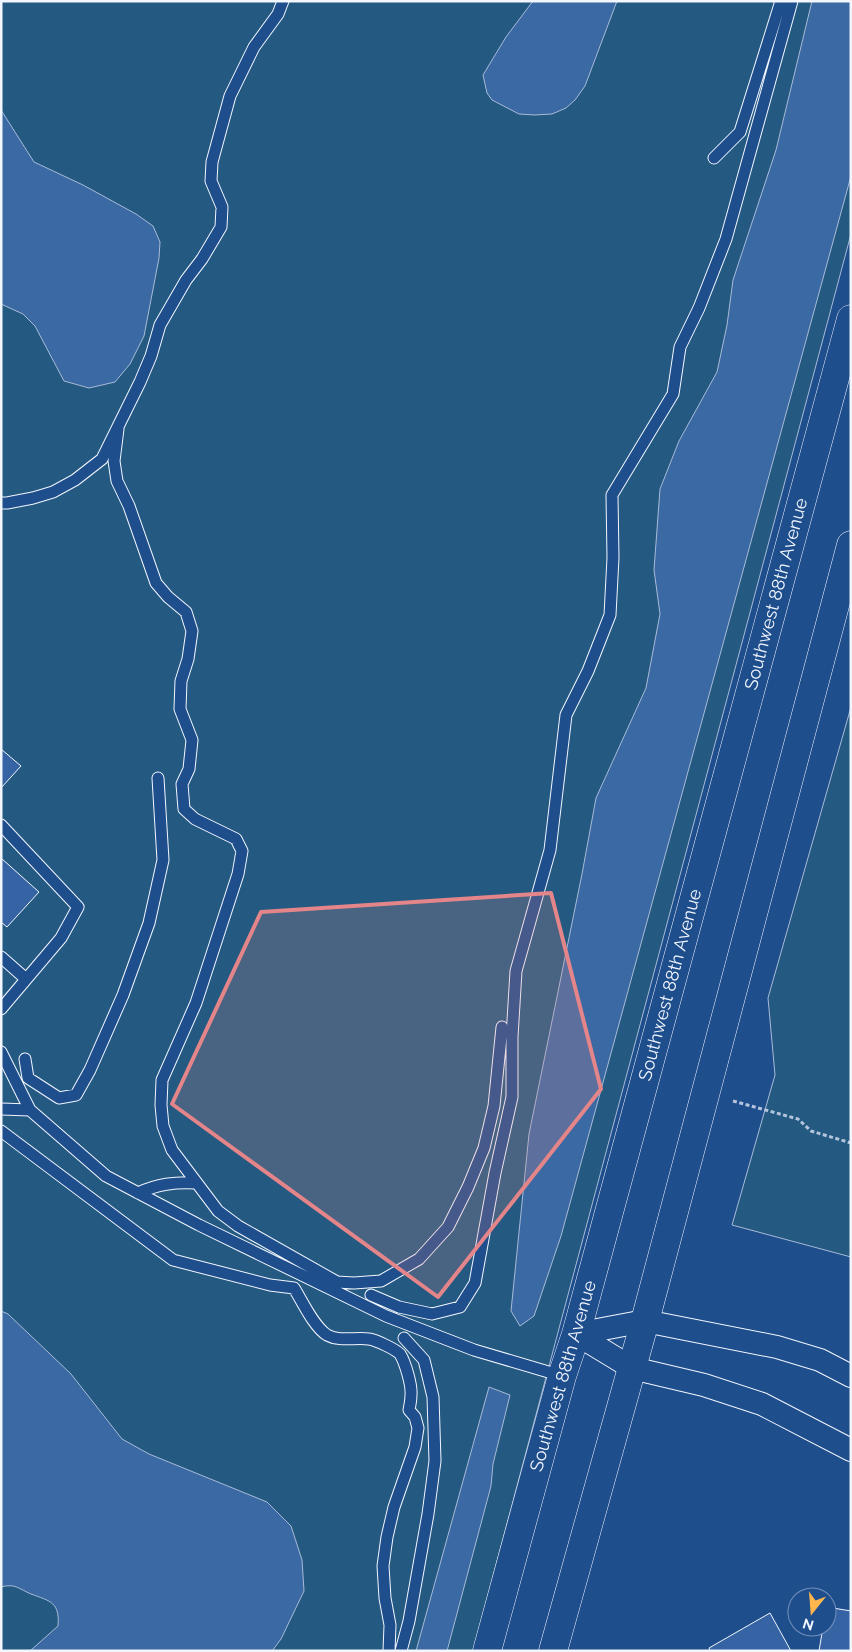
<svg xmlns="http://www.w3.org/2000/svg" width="852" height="1652" viewBox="0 0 852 1652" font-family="Raleway,sans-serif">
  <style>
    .green { fill: #245a82; stroke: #a8bbd7 }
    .water { fill: #3b69a3; stroke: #a8bbd7 }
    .building { fill: #3563a3; stroke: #f2f6ff }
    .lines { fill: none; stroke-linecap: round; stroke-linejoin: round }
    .lane-casing { stroke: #f2f6ff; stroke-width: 13 }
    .street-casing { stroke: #f2f6ff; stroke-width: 24 }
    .secondary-casing { stroke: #f2f6ff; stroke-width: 29 }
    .path { stroke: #b3c4dc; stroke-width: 3; stroke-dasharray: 4 2.5; stroke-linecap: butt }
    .lane { stroke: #1f4e8c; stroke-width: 11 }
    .street { stroke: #1f4e8c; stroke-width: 22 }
    .secondary { stroke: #1f4e8c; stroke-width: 28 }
    .marked { fill: #e38589; fill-opacity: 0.2; stroke: #e38589; stroke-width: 4; stroke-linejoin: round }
    .labels { text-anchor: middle; stroke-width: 4; stroke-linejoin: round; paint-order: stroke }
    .street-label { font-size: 18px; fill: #f2f6ff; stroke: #1f4e8c }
  </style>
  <rect width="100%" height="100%" fill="#1f4e8c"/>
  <!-- green -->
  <path class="green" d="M 1,1 L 851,1 L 851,234 L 473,1651 L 1,1651 Z
    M 851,707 L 851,1257 L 732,1225 L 775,1075 L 768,998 Z"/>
  <!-- water -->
  <path class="water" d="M 533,1 L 617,1 L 585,86 L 575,100 L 566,108 L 552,114 L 534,115 L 519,114 L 492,100 L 487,93 L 483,75 L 506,37 Z
    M 812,1 L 851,1 L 851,176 L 561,1236 L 534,1316 L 520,1326 L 511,1311 L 529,1134 L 582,874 L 596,798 L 646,688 L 660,614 L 654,570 L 660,489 L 679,441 L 717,372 L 727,325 L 733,280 L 776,150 Z
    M 1,110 L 34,162 L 83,185 L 136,214 L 153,226 L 160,242 L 159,258 L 144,336 L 130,364 L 115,382 L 89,388 L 64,381 L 35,326 L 23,314 L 1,304 Z
    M 1,1311 L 8,1314 L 71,1374 L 122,1439 L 149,1454 L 267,1502 L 291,1526 L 302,1560 L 304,1591 L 281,1639 L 272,1651 L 30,1651 L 58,1626 C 60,1602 50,1601 31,1594 C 19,1589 15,1583 1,1587 Z
    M 489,1387 L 510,1395 L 493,1464 L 491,1486 L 447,1651 L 416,1651 Z"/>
  <!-- building -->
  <path class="building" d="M 1,749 L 21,766 L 1,788 Z
    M 1,858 L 39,892 L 7,927 L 1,922 Z
    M 827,1607 L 851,1611 L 851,1651 L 819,1651 L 823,1627 L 827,1627 Z
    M 770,1613 L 791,1651 L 710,1651 L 709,1648 Z"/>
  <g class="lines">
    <defs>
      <path id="lane" d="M 714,158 L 740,132 L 781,1
        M 118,429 L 114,461 L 117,481 L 129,506 L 156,583 L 168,597 L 186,612 L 192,631 L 188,659 L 181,681 L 180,709 L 192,740 L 189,769 L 182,784 L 184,809 L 195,819 L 236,839 L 242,851 L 238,874 L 196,1003 L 162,1080 L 161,1105 L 163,1126 L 172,1150 L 218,1211 L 238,1226 L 337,1282 L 354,1283 L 381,1281 L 419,1259 L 448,1227 L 468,1187 L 484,1148 L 494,1106 L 502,1027
        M 1,503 L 7,503 L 33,498 L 53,492 L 75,480 L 102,459 L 140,382 L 151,356 L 160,325 L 186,280 L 202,259 L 221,227 L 222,207 L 211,181 L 212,162 L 230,96 L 254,47 L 278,14 L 283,1
        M 1,825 L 78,907 L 61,938 L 1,1009
        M 1,957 L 26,979
        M 1,1052 L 30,1110 L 106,1176 L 199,1225 L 386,1316 L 474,1350 L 562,1376
        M 25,1059 L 28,1078 L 59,1098 L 76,1095 L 90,1070 L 123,995 L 149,923 L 163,860 L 158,778
        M 1,1109 L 30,1110
        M 1,1131 L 173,1260 L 270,1285 L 294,1288 C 302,1301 314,1327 327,1335 C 340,1342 355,1337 369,1339 C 376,1340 395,1349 400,1354 C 405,1362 412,1385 411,1395 C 411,1400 410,1405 409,1410 L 415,1417 L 418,1428 L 415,1447 L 394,1507 L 387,1537 L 383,1566 L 385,1598 L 390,1625 L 389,1651
        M 138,1193 C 158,1184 174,1182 196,1183
        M 371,1295 L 399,1307 L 432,1314 L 460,1307 L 475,1283 L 495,1173 L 512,1097 L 512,1037 L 516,971 L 550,850 L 566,715 L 588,671 L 610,615 L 613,558 L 612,495 L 673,394 L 680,347 L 699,308 L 726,239 L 792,1
        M 401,1651 L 409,1621 L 428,1514 L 435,1461 L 433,1397 L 424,1360 L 404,1338"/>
      <path id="street" d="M 576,1334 L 632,1368 L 704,1385 L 762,1404 L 851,1450
        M 576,1334 L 645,1321 L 777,1347 L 820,1360 L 851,1376"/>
      <path id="secondary" d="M 487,1651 L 562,1376 L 576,1334 L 851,319
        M 553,1651 L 645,1321 L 851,545"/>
    </defs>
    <!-- lane casing -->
    <use href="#lane" class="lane-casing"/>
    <!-- street casing -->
    <use href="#street" class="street-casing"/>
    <!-- secondary casing -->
    <use href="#secondary" class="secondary-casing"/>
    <!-- path -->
    <path class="path" d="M 733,1101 L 798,1119 L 811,1131 L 851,1143"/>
    <!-- lane -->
    <use href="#lane" class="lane"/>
    <!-- street -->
    <use href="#street" class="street"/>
    <!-- secondary -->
    <use href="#secondary" class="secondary"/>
  </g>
  <!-- marked area -->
  <path class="marked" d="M 551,893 L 601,1089 L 438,1297 L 172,1104 L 261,912 Z"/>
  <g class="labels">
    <!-- street labels -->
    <g class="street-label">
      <text transform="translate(776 594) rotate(-75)" y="6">Southwest 88th Avenue</text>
      <text transform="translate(670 985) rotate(-75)" y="6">Southwest 88th Avenue</text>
      <text transform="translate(563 1376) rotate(-74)" y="6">Southwest 88th Avenue</text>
    </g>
  </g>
  <!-- border -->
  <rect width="852" height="1652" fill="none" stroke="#f2f6ff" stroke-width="5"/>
  <!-- north arrow -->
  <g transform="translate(812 1612) rotate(197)"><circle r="24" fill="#1f4e8c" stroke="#7391ba"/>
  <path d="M0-4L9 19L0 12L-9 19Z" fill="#ffb74d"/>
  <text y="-8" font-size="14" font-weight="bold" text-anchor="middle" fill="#f2f6ff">N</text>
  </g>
</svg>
